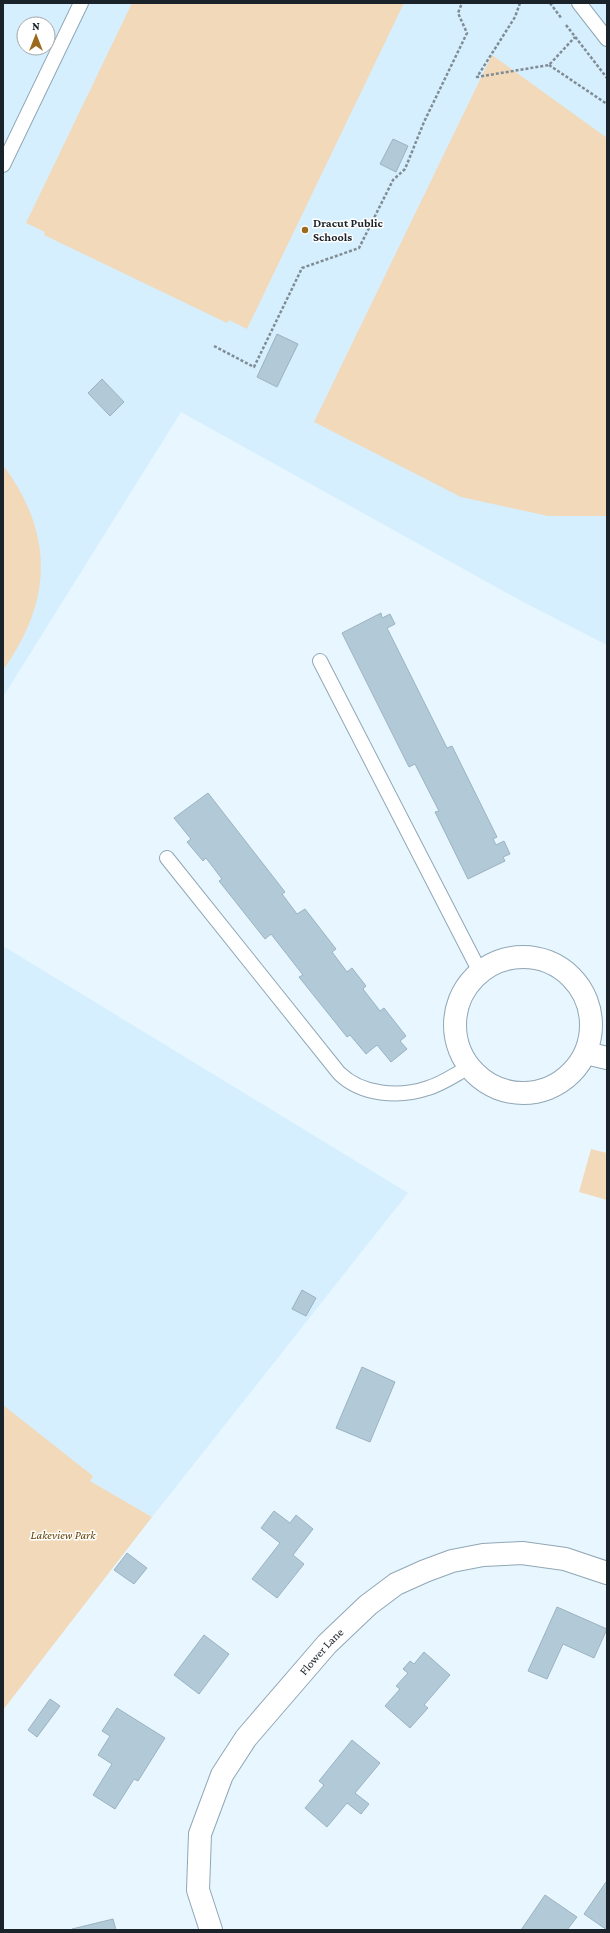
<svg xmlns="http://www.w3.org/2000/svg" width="610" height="1933" viewBox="0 0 610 1933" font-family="'Crimson Pro',serif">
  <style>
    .built { fill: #d5effe; fill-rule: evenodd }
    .green { fill: #f2d9b9 }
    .building { fill: #b2cad8; stroke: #9bb3c1 }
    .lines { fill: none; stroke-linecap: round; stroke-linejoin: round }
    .lane-casing { stroke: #90a7b5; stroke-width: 16 }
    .street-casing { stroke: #90a7b5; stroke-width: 24 }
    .path { stroke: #808c94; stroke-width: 2.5; stroke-dasharray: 3 2; stroke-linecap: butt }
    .lane { stroke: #fff; stroke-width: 14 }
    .street { stroke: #fff; stroke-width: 22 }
    .poi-dot { fill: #9b6a1d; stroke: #fff; stroke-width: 1.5 }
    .labels { text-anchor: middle; stroke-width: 3; stroke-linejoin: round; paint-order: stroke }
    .poi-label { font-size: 12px; font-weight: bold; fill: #1a2329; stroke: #fff; text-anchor: start }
    .park-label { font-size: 12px; font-style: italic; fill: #613f01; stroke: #fff }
    .street-label { font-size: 12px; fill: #1a2329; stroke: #fff }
  </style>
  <rect width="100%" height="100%" fill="#e7f6ff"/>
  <!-- built -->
  <path class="built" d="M 3,3 L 607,3 L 607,645 L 525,603 L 181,412 L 3,697 ZM 24,24 L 48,24 L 48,48 L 24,48 Z
    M 3,946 L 408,1193 L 152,1517 L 3,1431 Z"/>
  <!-- green -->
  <path class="green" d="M 132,3 L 404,3 L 247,329 L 229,320 L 227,323 L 44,235 L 45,232 L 26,223 Z
    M 492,55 L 607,138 L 607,516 L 548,516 L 461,497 L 314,422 Z
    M 3,465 C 54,533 53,601 3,670 Z
    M 591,1149 L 607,1153 L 607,1200 L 579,1192 Z
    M 3,1405 L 93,1476 L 90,1481 L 152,1517 L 3,1710 Z"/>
  <!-- building -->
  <path class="building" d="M 393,139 L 408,146 L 396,172 L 380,164 Z
    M 277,334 L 298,344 L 277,387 L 257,377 Z
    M 102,379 L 124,402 L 110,416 L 88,393 Z
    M 381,613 L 382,618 L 390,614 L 395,624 L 387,628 L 447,748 L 452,746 L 497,837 L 493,839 L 496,845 L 504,841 L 510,854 L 503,857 L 505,861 L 468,879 L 435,812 L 439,811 L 415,764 L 409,767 L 342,633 Z
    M 208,793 L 285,892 L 282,894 L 297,914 L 305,909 L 336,949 L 332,952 L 347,972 L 352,968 L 366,986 L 363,989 L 380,1011 L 384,1008 L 406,1036 L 400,1041 L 407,1049 L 391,1062 L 377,1045 L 366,1054 L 350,1035 L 347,1037 L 299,977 L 303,975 L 271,934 L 265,939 L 219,881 L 222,879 L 206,858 L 203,861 L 187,842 L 191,839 L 174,818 Z
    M 302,1290 L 316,1298 L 306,1316 L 292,1309 Z
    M 362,1367 L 395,1382 L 370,1442 L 336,1428 Z
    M 274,1511 L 290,1523 L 296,1515 L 313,1529 L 293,1555 L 304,1564 L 277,1598 L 252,1579 L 280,1543 L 261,1528 Z
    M 127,1553 L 147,1568 L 134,1584 L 114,1570 Z
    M 557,1607 L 607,1629 L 594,1658 L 563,1644 L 547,1679 L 528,1671 Z
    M 204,1635 L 229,1654 L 199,1694 L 174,1675 Z
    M 424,1652 L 450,1675 L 424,1705 L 428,1708 L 410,1728 L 385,1706 L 400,1689 L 396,1686 L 408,1673 L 403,1669 L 410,1661 L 414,1664 Z
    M 50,1699 L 60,1706 L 37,1737 L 28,1730 Z
    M 117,1708 L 165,1738 L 138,1781 L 134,1779 L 115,1809 L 93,1795 L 112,1764 L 98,1755 L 110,1736 L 102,1731 Z
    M 352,1740 L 380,1763 L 355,1793 L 369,1804 L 361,1814 L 347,1803 L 327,1827 L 305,1808 L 324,1785 L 319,1781 Z
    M 606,1882 L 607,1883 L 607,1930 L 584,1914 Z
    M 545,1895 L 577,1917 L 567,1930 L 521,1930 Z
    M 113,1919 L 116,1930 L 73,1930 L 72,1929 Z"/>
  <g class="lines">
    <defs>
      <path id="lane" d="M 579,3 L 607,39
        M 3,165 L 81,3
        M 320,661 L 480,972
        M 167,858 L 339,1073 C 361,1095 399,1098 428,1088 C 442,1084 456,1074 469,1067"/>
      <g id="street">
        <circle cx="523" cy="1025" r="68"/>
        <path d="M 586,1053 L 607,1058"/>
        <path id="s1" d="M 211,1930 L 198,1890 L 200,1834 L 222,1775 L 246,1738 L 327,1644 L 368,1605 L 396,1584 L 425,1571 L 452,1561 L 483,1555 L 522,1553 L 565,1559 L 607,1573"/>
      </g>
    </defs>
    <!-- lane casing -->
    <use href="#lane" class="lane-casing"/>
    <!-- street casing -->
    <use href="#street" class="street-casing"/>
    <!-- path -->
    <path class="path" d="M 520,3 L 515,17 L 477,77 L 549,65 L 575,37
      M 550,3 L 562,19
      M 566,25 L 607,78
      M 549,65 L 607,104
      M 214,346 L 254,367 L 302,268 L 359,248 L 393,180 L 405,169 L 424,122 L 467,33 L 458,13 L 462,3"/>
    <!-- lane -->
    <use href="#lane" class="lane"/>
    <!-- street -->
    <use href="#street" class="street"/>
  </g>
  <!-- markers -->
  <circle class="poi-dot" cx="305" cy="230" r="4"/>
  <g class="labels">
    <!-- poi labels -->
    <g class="poi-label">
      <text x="313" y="227">Dracut Public<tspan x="313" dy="14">Schools</tspan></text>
    </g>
    <!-- park labels -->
    <g class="park-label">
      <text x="63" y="1539">Lakeview Park</text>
    </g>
    <!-- street labels -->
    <g class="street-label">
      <text dy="4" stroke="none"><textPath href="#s1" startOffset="320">Flower Lane</textPath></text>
    </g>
  </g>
  <!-- border -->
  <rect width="610" height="1933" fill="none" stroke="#1a2329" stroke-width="8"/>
  <!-- north arrow -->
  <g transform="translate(36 36)"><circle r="19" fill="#ffffff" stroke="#a3a7a9"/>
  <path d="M0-3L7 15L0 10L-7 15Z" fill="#9b6a1d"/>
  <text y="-6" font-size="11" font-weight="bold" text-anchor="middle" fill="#1a2329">N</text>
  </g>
</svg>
